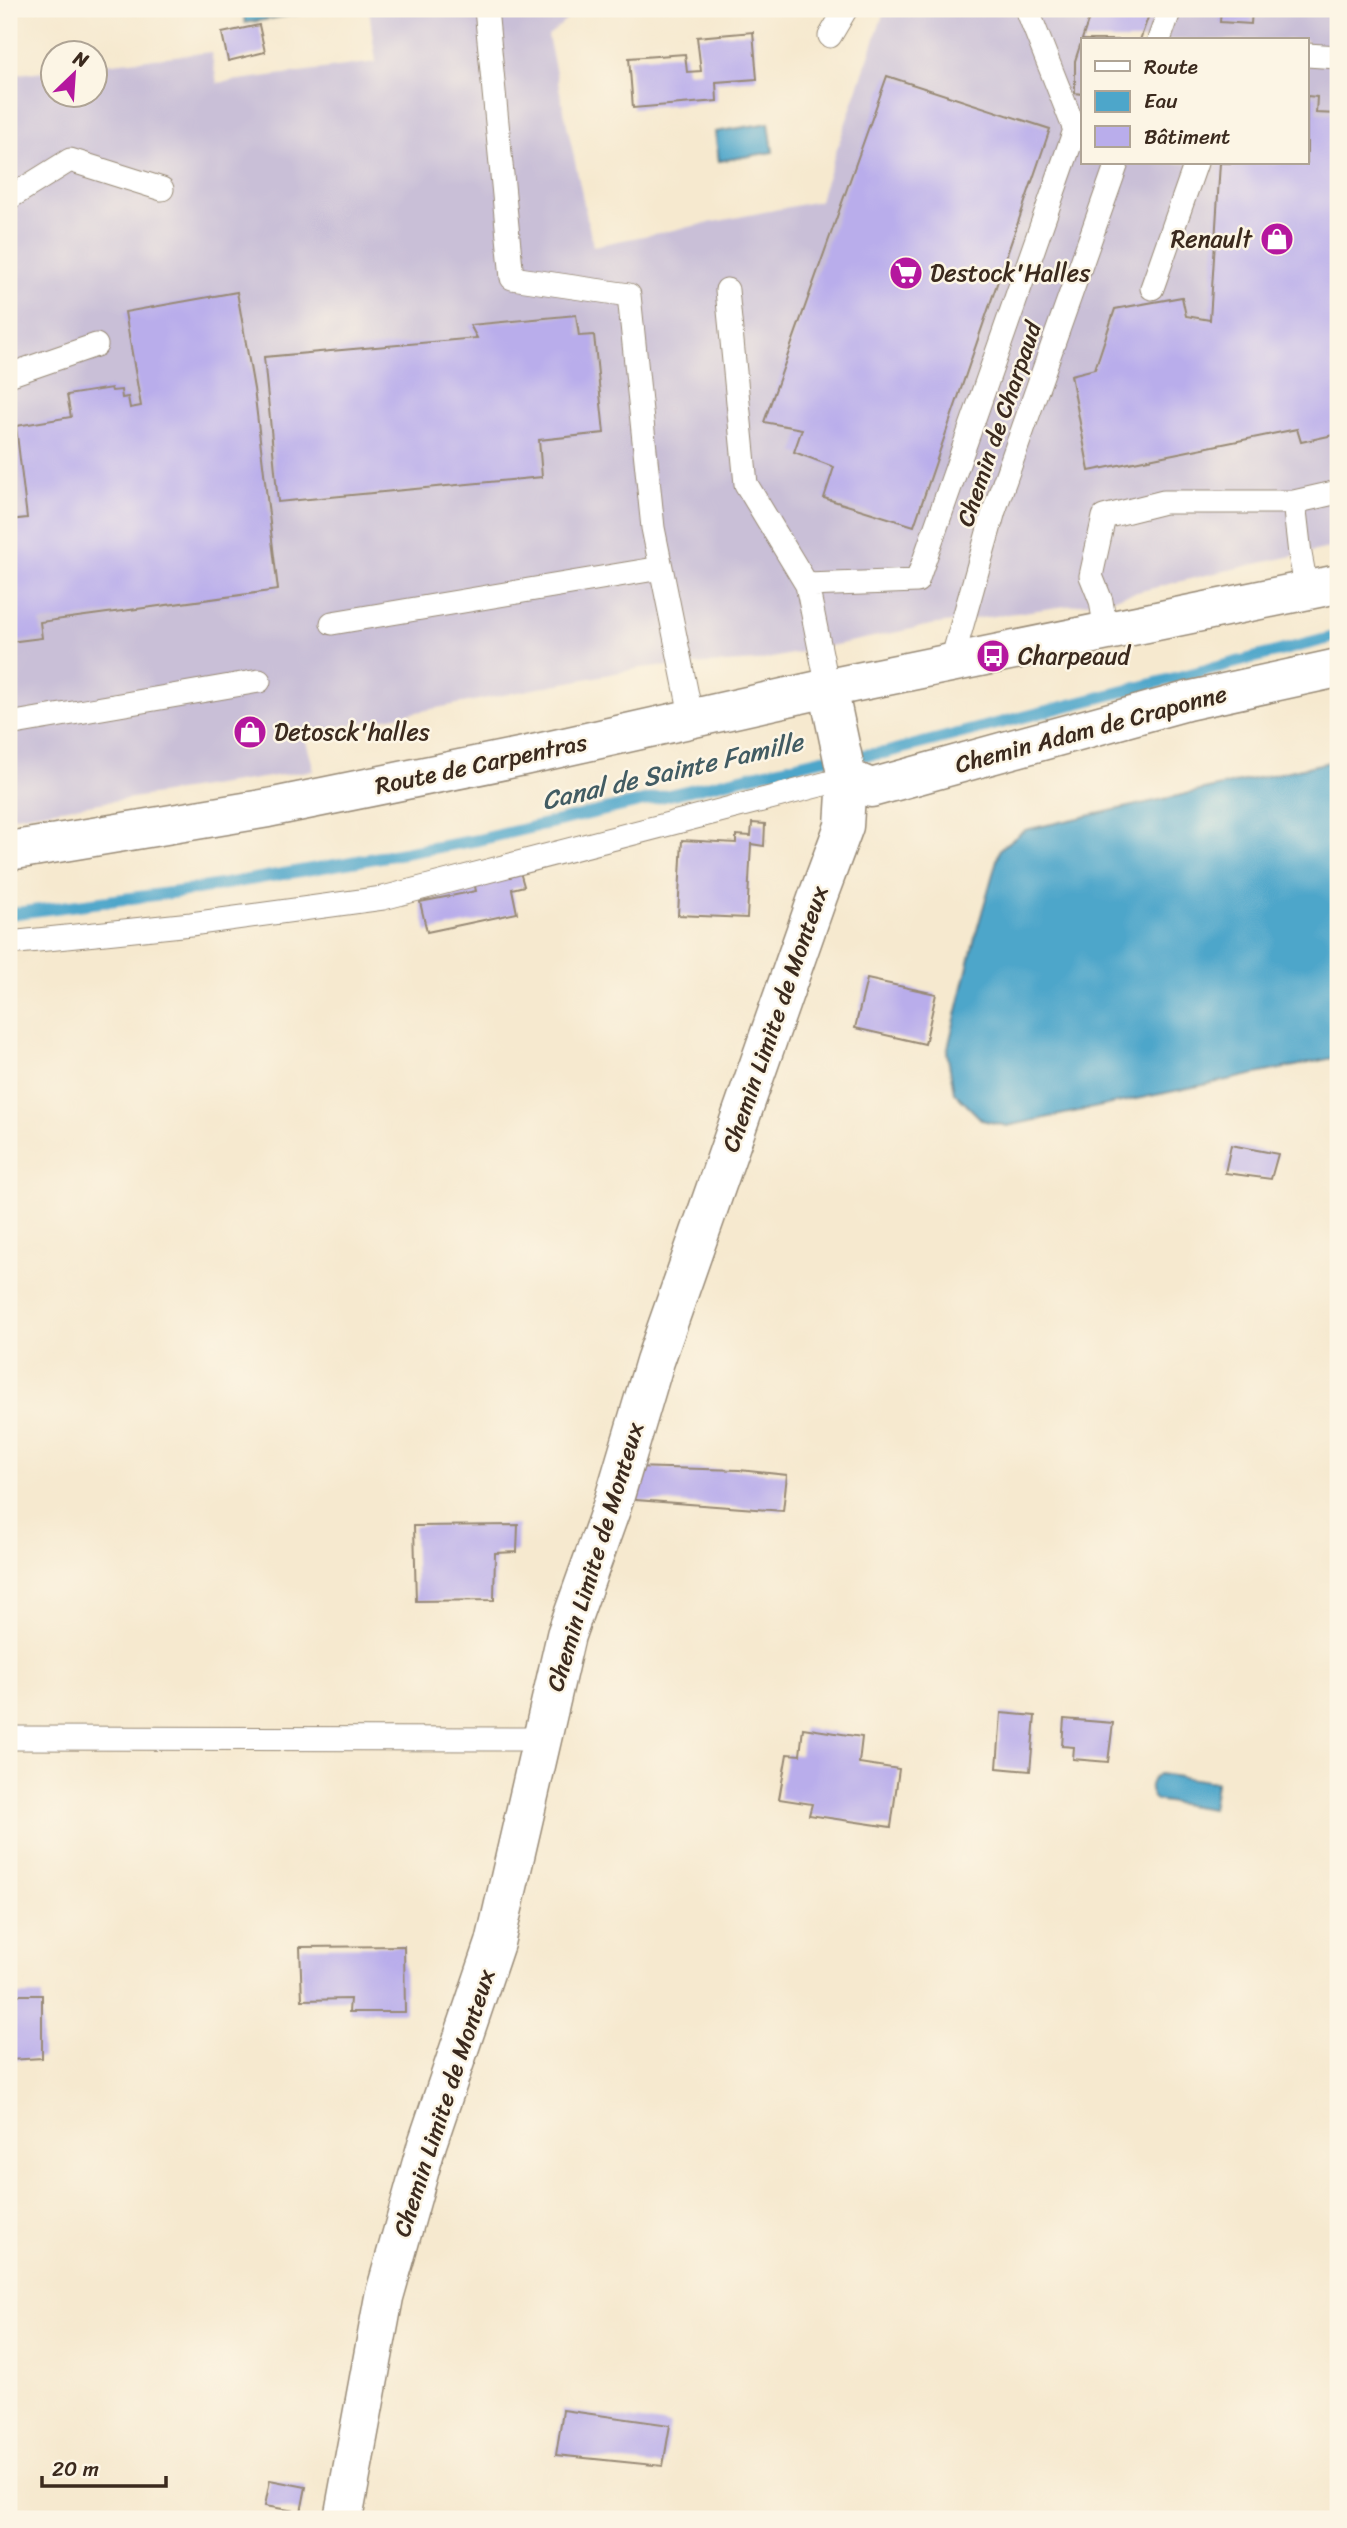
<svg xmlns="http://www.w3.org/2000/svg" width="1347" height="2528" viewBox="0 0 1347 2528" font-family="Sriracha,sans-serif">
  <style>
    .industrial { fill: #c9bfd7; fill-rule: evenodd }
    .water { fill: #4da6ca; stroke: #446874; stroke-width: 2 }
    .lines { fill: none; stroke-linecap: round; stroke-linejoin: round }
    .stream { stroke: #4da6ca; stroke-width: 12 }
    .building { fill: #b9adeb }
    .lane-casing { stroke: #988a76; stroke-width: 25 }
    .street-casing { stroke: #988a76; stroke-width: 41 }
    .secondary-casing { stroke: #988a76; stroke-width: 41 }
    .lane { stroke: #fff; stroke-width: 23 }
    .street { stroke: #fff; stroke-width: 38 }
    .secondary { stroke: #fff; stroke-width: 38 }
    .labels { text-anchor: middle; stroke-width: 5; stroke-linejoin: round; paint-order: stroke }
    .poi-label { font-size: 24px; fill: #3b2a1e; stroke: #fcf5e5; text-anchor: start }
    .street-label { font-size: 24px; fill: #3b2a1e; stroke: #fcf5e5 }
    .water-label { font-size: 26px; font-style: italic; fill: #425c63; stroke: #fcf5e5 }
  </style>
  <rect width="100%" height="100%" fill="#fcf5e5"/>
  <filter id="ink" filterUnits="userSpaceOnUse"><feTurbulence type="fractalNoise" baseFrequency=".0143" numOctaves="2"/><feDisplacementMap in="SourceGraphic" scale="14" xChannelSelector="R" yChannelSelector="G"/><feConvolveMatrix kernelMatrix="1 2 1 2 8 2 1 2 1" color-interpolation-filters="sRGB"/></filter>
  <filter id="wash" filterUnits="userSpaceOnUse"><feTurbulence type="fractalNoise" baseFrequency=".00686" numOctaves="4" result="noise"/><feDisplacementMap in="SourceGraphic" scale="28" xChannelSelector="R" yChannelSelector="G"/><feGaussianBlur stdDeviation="1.57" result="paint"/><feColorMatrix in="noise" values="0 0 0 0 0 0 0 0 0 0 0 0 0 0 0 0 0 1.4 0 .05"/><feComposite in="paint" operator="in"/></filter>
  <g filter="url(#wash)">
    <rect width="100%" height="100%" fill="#f6e9cf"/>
    <!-- industrial -->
    <path class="industrial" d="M 369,9 L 579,9 L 548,36 L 593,246 L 819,201 L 885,9 L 1338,9 L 1338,546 L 1202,576 L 1101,601 L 931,625 L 758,661 L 641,668 L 304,734 L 314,770 L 9,817 L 9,75 L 52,70 L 52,94 L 94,94 L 95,65 L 211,52 L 217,83 L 376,62 ZM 1083,40 L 1307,40 L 1307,163 L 1083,163 Z"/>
    <!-- water -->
    <path class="water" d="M 243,9 L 303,9 L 304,13 L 245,23 Z
      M 769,123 L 773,152 L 719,161 L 715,132 Z
      M 1338,760 L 1338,1057 L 1007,1126 L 982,1120 L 954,1092 L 947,1052 L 975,937 L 1000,849 L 1025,830 Z
      M 1159,1774 L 1216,1782 L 1212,1809 L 1155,1800 C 1147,1790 1148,1781 1159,1774 Z"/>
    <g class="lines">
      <!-- stream -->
      <path class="stream" d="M 9,914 L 185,891 L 478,840 L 822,759 L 884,753 L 1338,636"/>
    </g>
    <g id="blocks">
      <!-- building -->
      <path class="building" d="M 1092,9 L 1151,9 L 1140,40 L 1083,40 L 1083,94 L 1075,93 L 1075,61 Z
        M 1221,9 L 1252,9 L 1251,24 L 1220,22 Z
        M 259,25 L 265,52 L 228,61 L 222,33 Z
        M 753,32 L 757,79 L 716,82 L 717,101 L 633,108 L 629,58 L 685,54 L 687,72 L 701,71 L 697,37 Z
        M 887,76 L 1050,129 L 914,526 L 824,498 L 834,467 L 794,452 L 802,429 L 764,422 Z
        M 1307,96 L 1317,97 L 1316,113 L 1338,114 L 1338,434 L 1301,442 L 1297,429 L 1089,471 L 1071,375 L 1095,369 L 1115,309 L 1182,297 L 1186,316 L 1210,320 L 1220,163 L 1307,163 Z
        M 237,292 L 254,389 L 278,590 L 40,622 L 42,638 L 9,642 L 9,520 L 27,518 L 16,426 L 71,417 L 67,395 L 111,388 L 112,391 L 121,390 L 122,398 L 128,397 L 130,408 L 141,406 L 125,312 Z
        M 576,315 L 579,336 L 594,335 L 604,433 L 539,440 L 542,477 L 278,502 L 264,357 L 477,338 L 470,325 Z
        M 752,823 L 765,824 L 764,846 L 751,844 L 747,918 L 678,915 L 682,840 L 736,843 L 736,835 L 751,836 Z
        M 520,872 L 524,886 L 512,889 L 517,913 L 427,932 L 420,902 L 476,891 L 474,882 Z
        M 867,979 L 936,994 L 925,1044 L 855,1028 Z
        M 1231,1145 L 1278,1154 L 1271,1179 L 1225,1173 Z
        M 632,1467 L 739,1470 L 787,1475 L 783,1511 L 623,1499 Z
        M 518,1525 L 517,1552 L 495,1553 L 494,1600 L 416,1601 L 414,1526 Z
        M 1001,1713 L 1035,1716 L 1030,1771 L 997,1768 Z
        M 1064,1719 L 1113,1723 L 1108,1762 L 1073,1759 L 1074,1747 L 1062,1746 Z
        M 803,1728 L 862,1737 L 859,1763 L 899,1769 L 891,1827 L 809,1815 L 812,1804 L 779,1799 L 787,1754 L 800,1755 Z
        M 404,1946 L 405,2012 L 349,2012 L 350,1999 L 302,2000 L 300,1947 Z
        M 9,1995 L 42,1995 L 42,2058 L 9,2060 Z
        M 563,2410 L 670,2425 L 663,2466 L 556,2455 Z
        M 270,2480 L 306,2487 L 301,2512 L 265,2506 Z"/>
    </g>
  </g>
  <g filter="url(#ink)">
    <use href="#blocks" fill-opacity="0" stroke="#988a76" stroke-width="2"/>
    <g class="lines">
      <defs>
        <path id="lane" d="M 486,9 L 512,278 L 629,295 L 653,528 L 692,720
          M 830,36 L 846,9
          M 1159,40 L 1170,9
          M 1307,55 L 1338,57
          M 9,198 L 70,160 L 162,189
          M 1152,288 L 1196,163
          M 727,290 L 746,484 L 807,585 L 828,688
          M 9,375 L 96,345
          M 807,585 L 917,581 L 1075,130 L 1027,9
          M 1307,591 L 1300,554 L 1294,502 L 1338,492
          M 332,623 L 661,568
          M 1106,631 L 1101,601 L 1091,576 L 1104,517 L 1164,502 L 1294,502
          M 951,664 L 994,511 L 1117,163
          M 9,724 L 259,681
          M 9,943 L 191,924 L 383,898 L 847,778
          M 9,1738 L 542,1739"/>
        <path id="street" d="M 847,778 L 871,788 L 1187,701 L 1338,668
          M 343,2519 L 384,2297 L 427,2144 L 495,1943 L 566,1635 L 611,1509 L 655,1361 L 818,896 L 844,826 L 847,778 L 828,688"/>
        <path id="secondary" d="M 9,851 L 268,808 L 524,756 L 828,688 L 1338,584"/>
      </defs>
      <!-- lane casing -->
      <use href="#lane" class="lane-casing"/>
      <!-- street casing -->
      <use href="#street" class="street-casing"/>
      <!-- secondary casing -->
      <use href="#secondary" class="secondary-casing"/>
      <!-- lane -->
      <use href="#lane" class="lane"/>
      <!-- street -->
      <use href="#street" class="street"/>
      <!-- secondary -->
      <use href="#secondary" class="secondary"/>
    </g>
  </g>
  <!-- icons -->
  <defs>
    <symbol id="shop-disc" viewBox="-11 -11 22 22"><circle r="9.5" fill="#b5179e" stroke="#fcf5e5"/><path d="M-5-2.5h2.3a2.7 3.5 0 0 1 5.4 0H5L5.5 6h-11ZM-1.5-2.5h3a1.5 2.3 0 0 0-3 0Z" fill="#fff"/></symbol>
    <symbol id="supermarket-disc" viewBox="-11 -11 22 22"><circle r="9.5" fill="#b5179e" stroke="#fcf5e5"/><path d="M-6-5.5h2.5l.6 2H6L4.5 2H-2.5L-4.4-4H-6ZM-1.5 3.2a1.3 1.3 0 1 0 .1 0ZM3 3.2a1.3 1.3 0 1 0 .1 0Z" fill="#fff"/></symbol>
    <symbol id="bus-disc" viewBox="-11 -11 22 22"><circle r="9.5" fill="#b5179e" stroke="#fcf5e5"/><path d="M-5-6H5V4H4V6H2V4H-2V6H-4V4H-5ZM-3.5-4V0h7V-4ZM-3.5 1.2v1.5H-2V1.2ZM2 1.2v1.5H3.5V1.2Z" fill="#fff"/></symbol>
  </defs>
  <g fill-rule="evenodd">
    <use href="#shop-disc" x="1258" y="220" width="38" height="38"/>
    <use href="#supermarket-disc" x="887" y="254" width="38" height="38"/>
    <use href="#bus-disc" x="974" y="637" width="38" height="38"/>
    <use href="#shop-disc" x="231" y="713" width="38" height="38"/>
  </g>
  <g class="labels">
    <!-- poi labels -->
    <g class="poi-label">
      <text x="1252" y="247" text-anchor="end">Renault</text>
      <text x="930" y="281">Destock'Halles</text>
      <text x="1018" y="664">Charpeaud</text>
      <text x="274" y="740">Detosck'halles</text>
    </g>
    <!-- street labels -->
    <g class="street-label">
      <text transform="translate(999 424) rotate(-71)" y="8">Chemin de Charpaud</text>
      <text transform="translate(1091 729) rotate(-15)" y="8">Chemin Adam de Craponne</text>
      <text transform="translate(481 764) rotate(-12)" y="8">Route de Carpentras</text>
      <text transform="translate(775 1019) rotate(-71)" y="8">Chemin Limite de Monteux</text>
      <text transform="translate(595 1557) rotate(-73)" y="8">Chemin Limite de Monteux</text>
      <text transform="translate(444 2103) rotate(-72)" y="8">Chemin Limite de Monteux</text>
    </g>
    <!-- water labels -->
    <g class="water-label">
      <text transform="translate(672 771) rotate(-13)" y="9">Canal de Sainte Famille</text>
    </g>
  </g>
  <!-- margin -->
  <rect width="1347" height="2528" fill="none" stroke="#fcf5e5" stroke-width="35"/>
  <!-- legend -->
  <rect x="1081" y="38" width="228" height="126" fill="#fcf5e5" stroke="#afa495" stroke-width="2"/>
  <rect x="1095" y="61" width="35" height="10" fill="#ffffff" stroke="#afa495" stroke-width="2"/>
  <text x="1144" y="74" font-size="21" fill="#3b2a1e">Route</text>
  <rect x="1095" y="91" width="35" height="21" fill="#4da6ca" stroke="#afa495" stroke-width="2"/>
  <text x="1144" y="108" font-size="21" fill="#3b2a1e">Eau</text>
  <rect x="1095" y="126" width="35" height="21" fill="#b9adeb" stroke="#afa495" stroke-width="2"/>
  <text x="1144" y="144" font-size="21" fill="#3b2a1e">Bâtiment</text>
  <!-- north arrow -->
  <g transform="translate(74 74) rotate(25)"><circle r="33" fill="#fcf5e5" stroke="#afa495" stroke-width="2"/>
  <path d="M0-5L12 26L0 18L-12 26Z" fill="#b5179e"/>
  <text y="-10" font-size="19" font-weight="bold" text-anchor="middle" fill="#3b2a1e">N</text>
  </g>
  <!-- scale -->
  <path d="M42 2476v10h124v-10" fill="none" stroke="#3b2a1e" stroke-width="3.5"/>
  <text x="52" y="2476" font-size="21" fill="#3b2a1e" stroke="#fcf5e5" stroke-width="5" paint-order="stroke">20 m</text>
</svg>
